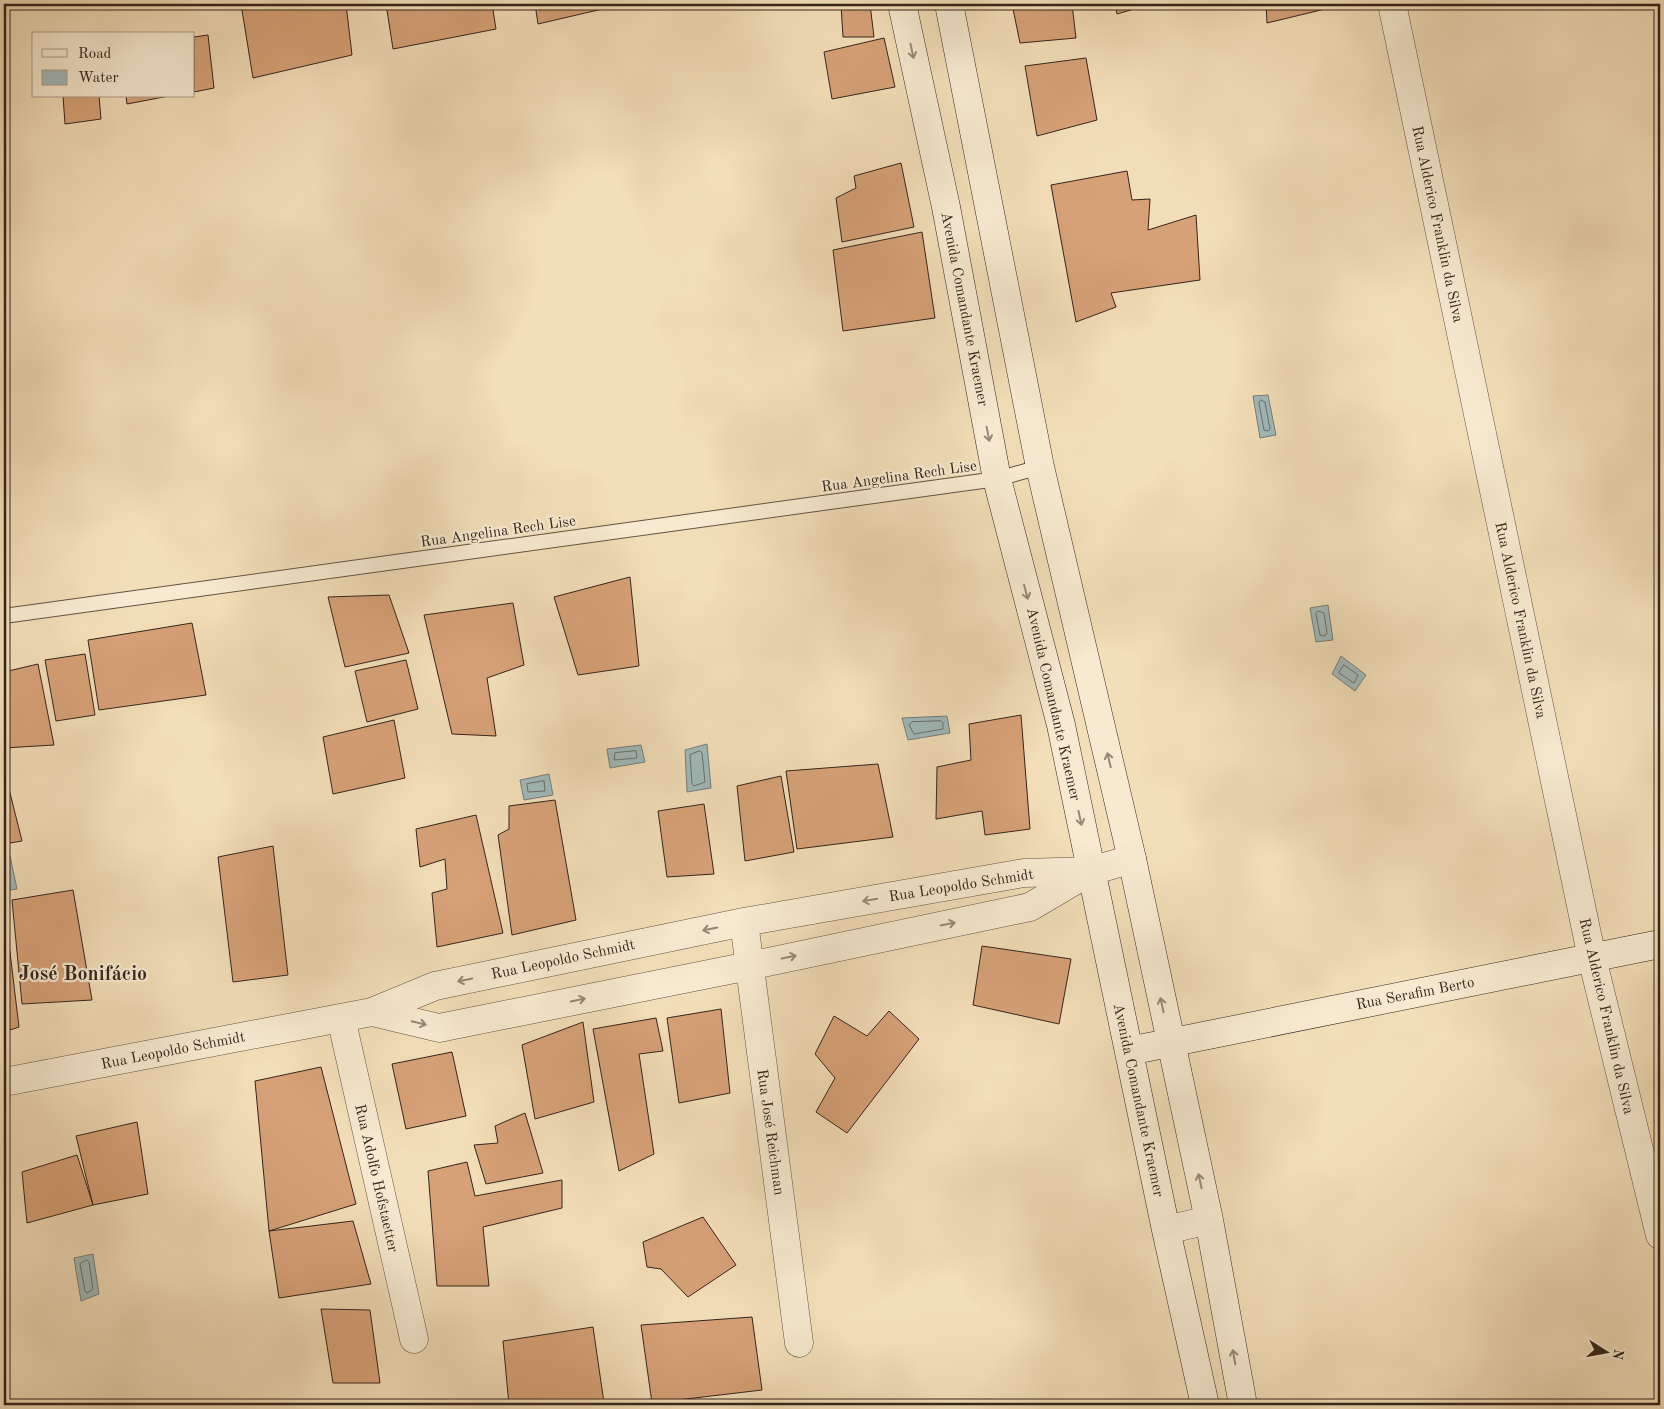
<svg xmlns="http://www.w3.org/2000/svg" width="1664" height="1409" viewBox="0 0 1664 1409" font-family="'Old Standard TT',serif">
  <style>
    .water { fill: #a0b9ba; stroke: #757e7b }
    .lines { fill: none; stroke-linecap: round; stroke-linejoin: round }
    .shore { stroke: #6a6f6b; stroke-width: 1 }
    .building { fill: #d7a177; stroke: #34251c }
    .lane-casing { stroke: #645343; stroke-width: 16 }
    .street-casing { stroke: #645343; stroke-width: 29 }
    .secondary-casing { stroke: #34251c; stroke-width: 29 }
    .lane { stroke: #f7ead1; stroke-width: 14 }
    .street { stroke: #f7ead1; stroke-width: 28 }
    .secondary { stroke: #f7ead1; stroke-width: 28 }
    .oneway { stroke: #968876 }
    .labels { text-anchor: middle; stroke-width: 4.5; stroke-linejoin: round; paint-order: stroke }
    .street-label { font-size: 15px; fill: #34251c; stroke: #f7ead1 }
    .district-label { font-size: 20px; font-weight: bold; fill: #34251c; stroke: #f7ead1 }
  </style>
  <rect width="100%" height="100%" fill="#f2deb8"/>
  <filter id="stains"><feTurbulence type="fractalNoise" baseFrequency=".004" numOctaves="4"/><feColorMatrix values="0 0 0 0 .2 0 0 0 0 .09 0 0 0 0 .02 0 0 0 .5 -.17"/></filter>
  <radialGradient id="worn" r=".72"><stop offset=".6" stop-color="#630" stop-opacity="0"/><stop offset="1" stop-color="#630" stop-opacity=".3"/></radialGradient>
  <!-- water -->
  <path class="water" d="M 1268,395 L 1276,435 L 1260,438 L 1253,396 Z
    M 1328,605 L 1333,640 L 1316,642 L 1310,608 Z
    M 1341,656 L 1366,675 L 1355,691 L 1332,674 Z
    M 947,716 L 950,733 L 908,740 L 902,718 Z
    M 707,744 L 711,788 L 687,792 L 685,750 Z
    M 641,745 L 645,762 L 610,768 L 607,749 Z
    M 549,774 L 553,795 L 524,800 L 520,780 Z
    M 10,856 L 17,889 L 4,891 L 4,857 Z
    M 93,1254 L 99,1294 L 81,1301 L 74,1258 Z"/>
  <g class="lines">
    <!-- shore -->
    <path class="shore" d="M 1261,400 L 1265,402 L 1270,429 L 1268,431 L 1264,430 L 1259,403 Z
      M 1318,611 L 1324,613 L 1327,633 L 1325,636 L 1320,635 L 1316,614 Z
      M 1344,665 L 1358,675 L 1354,683 L 1339,673 Z
      M 941,721 L 943,723 L 943,729 L 914,734 L 909,725 L 912,722 Z
      M 636,751 L 637,758 L 614,760 L 615,753 Z
      M 700,751 L 702,753 L 705,782 L 694,786 L 692,784 L 690,755 Z
      M 544,781 L 545,791 L 528,792 L 527,784 Z
      M 87,1260 L 89,1262 L 93,1289 L 87,1293 L 85,1291 L 80,1264 Z"/>
  </g>
  <!-- building -->
  <path class="building" d="M 241,4 L 346,4 L 352,55 L 253,78 Z
    M 386,4 L 492,4 L 496,29 L 393,49 Z
    M 535,4 L 624,4 L 538,24 Z
    M 847,4 L 870,4 L 874,37 L 843,37 L 841,5 Z
    M 1012,4 L 1072,4 L 1076,38 L 1020,43 Z
    M 1115,4 L 1151,4 L 1117,14 Z
    M 1266,4 L 1346,4 L 1267,23 Z
    M 208,35 L 214,88 L 194,92 L 194,37 Z
    M 884,38 L 895,87 L 832,99 L 824,52 Z
    M 1086,58 L 1097,120 L 1037,136 L 1025,66 Z
    M 63,96 L 99,96 L 101,119 L 65,124 Z
    M 126,96 L 169,96 L 127,104 Z
    M 901,163 L 914,227 L 842,242 L 836,198 L 856,188 L 854,176 Z
    M 1127,171 L 1132,200 L 1150,199 L 1148,230 L 1196,215 L 1200,280 L 1111,293 L 1116,307 L 1076,322 L 1051,185 Z
    M 922,232 L 935,318 L 843,331 L 833,250 Z
    M 630,577 L 639,666 L 578,675 L 554,597 Z
    M 389,595 L 409,653 L 345,667 L 328,597 Z
    M 513,603 L 524,665 L 487,678 L 496,736 L 452,734 L 424,615 Z
    M 192,623 L 206,695 L 99,710 L 88,640 Z
    M 85,654 L 95,715 L 56,721 L 45,660 Z
    M 406,660 L 418,709 L 367,722 L 355,671 Z
    M 38,664 L 54,745 L 4,748 L 4,672 Z
    M 1021,715 L 1030,829 L 985,835 L 982,811 L 936,819 L 937,767 L 971,760 L 969,724 Z
    M 394,720 L 405,778 L 333,794 L 323,737 Z
    M 878,764 L 893,837 L 797,849 L 786,771 Z
    M 4,769 L 22,841 L 4,844 Z
    M 781,776 L 794,852 L 745,861 L 737,786 Z
    M 555,800 L 576,920 L 512,935 L 498,835 L 509,829 L 509,806 Z
    M 704,804 L 714,874 L 667,877 L 658,811 Z
    M 476,815 L 503,933 L 437,947 L 432,893 L 447,889 L 445,859 L 420,867 L 416,829 Z
    M 273,846 L 288,975 L 233,982 L 218,857 Z
    M 73,890 L 92,1000 L 22,1004 L 12,900 Z
    M 6,919 L 19,1027 L 4,1032 L 4,920 Z
    M 982,946 L 1071,959 L 1059,1024 L 973,1005 Z
    M 721,1009 L 730,1093 L 679,1103 L 667,1018 Z
    M 889,1011 L 919,1039 L 847,1133 L 816,1112 L 835,1078 L 815,1054 L 834,1016 L 867,1036 Z
    M 656,1018 L 663,1051 L 639,1054 L 654,1154 L 619,1171 L 593,1029 Z
    M 583,1022 L 594,1102 L 535,1119 L 522,1045 Z
    M 452,1052 L 466,1116 L 406,1129 L 392,1064 Z
    M 321,1067 L 356,1204 L 269,1231 L 255,1081 Z
    M 525,1113 L 543,1173 L 486,1184 L 474,1145 L 498,1143 L 495,1126 Z
    M 137,1122 L 148,1194 L 93,1205 L 76,1136 Z
    M 77,1155 L 93,1205 L 27,1223 L 22,1172 Z
    M 467,1162 L 475,1196 L 562,1180 L 562,1208 L 483,1227 L 489,1286 L 437,1286 L 428,1171 Z
    M 703,1217 L 736,1265 L 688,1297 L 661,1269 L 647,1267 L 643,1242 Z
    M 353,1221 L 371,1284 L 279,1298 L 269,1231 Z
    M 321,1309 L 370,1310 L 380,1383 L 333,1383 Z
    M 752,1317 L 762,1390 L 652,1403 L 641,1325 Z
    M 593,1327 L 604,1403 L 509,1405 L 503,1341 Z"/>
  <g class="lines">
    <defs>
      <path id="lane" d="M 4,616 L 997,479 L 1040,467"/>
      <path id="street" d="M 1392,4 L 1592,958 L 1660,1235
        M 744,922 L 799,1343
        M 372,1012 L 439,1028 L 749,966 L 1030,907 L 1091,871 L 1132,859
        M 341,1018 L 414,1339
        M 4,1082 L 372,1012 L 435,986 L 744,922 L 1024,873 L 1091,871"/>
      <path id="secondary" d="M 902,4 L 946,207 L 997,479 L 1061,725 L 1166,1230 L 1205,1405
        M 949,4 L 1040,467 L 1132,859 L 1209,1220 L 1243,1405
        M 1129,1051 L 1660,944
        M 1166,1230 L 1209,1220"/>
    </defs>
    <!-- lane casing -->
    <use href="#lane" class="lane-casing"/>
    <!-- street casing -->
    <use href="#street" class="street-casing"/>
    <!-- secondary casing -->
    <use href="#secondary" class="secondary-casing"/>
    <!-- lane -->
    <use href="#lane" class="lane"/>
    <!-- street -->
    <use href="#street" class="street"/>
    <!-- secondary -->
    <use href="#secondary" class="secondary"/>
  </g>
  <!-- one-way arrows -->
  <defs><path id="oneway-shaft" d="M-6 0H5M1.5-3L5.5 0L1.5 3" fill="none" stroke-width="1.6" stroke-linecap="round" stroke-linejoin="round" transform="scale(1.25)"/></defs>
  <g class="oneway">
    <use href="#oneway-shaft" transform="translate(912 51) rotate(78)"/>
    <use href="#oneway-shaft" transform="translate(988 434) rotate(79)"/>
    <use href="#oneway-shaft" transform="translate(1026 592) rotate(75)"/>
    <use href="#oneway-shaft" transform="translate(1109 760) rotate(-103)"/>
    <use href="#oneway-shaft" transform="translate(1080 818) rotate(78)"/>
    <use href="#oneway-shaft" transform="translate(870 900) rotate(170)"/>
    <use href="#oneway-shaft" transform="translate(948 924) rotate(-12)"/>
    <use href="#oneway-shaft" transform="translate(710 929) rotate(168)"/>
    <use href="#oneway-shaft" transform="translate(789 957) rotate(-12)"/>
    <use href="#oneway-shaft" transform="translate(465 980) rotate(168)"/>
    <use href="#oneway-shaft" transform="translate(578 1000) rotate(-11)"/>
    <use href="#oneway-shaft" transform="translate(1162 1005) rotate(-102)"/>
    <use href="#oneway-shaft" transform="translate(419 1023) rotate(13)"/>
    <use href="#oneway-shaft" transform="translate(1200 1181) rotate(-102)"/>
    <use href="#oneway-shaft" transform="translate(1234 1357) rotate(-100)"/>
  </g>
  <g class="labels">
    <!-- street labels -->
    <g class="street-label">
      <text transform="translate(1438 224) rotate(78)" y="5">Rua Alderico Franklin da Silva</text>
      <text transform="translate(965 309) rotate(79)" y="5">Avenida Comandante Kraemer</text>
      <text transform="translate(899 476) rotate(-8)" y="5">Rua Angelina Rech Lise</text>
      <text transform="translate(498 531) rotate(-8)" y="5">Rua Angelina Rech Lise</text>
      <text transform="translate(1521 620) rotate(78)" y="5">Rua Alderico Franklin da Silva</text>
      <text transform="translate(1054 704) rotate(77)" y="5">Avenida Comandante Kraemer</text>
      <text transform="translate(961 885) rotate(-9)" y="5">Rua Leopoldo Schmidt</text>
      <text transform="translate(563 959) rotate(-12)" y="5">Rua Leopoldo Schmidt</text>
      <text transform="translate(1415 993) rotate(-11)" y="5">Rua Serafim Berto</text>
      <text transform="translate(1607 1016) rotate(77)" y="5">Rua Alderico Franklin da Silva</text>
      <text transform="translate(173 1050) rotate(-11)" y="5">Rua Leopoldo Schmidt</text>
      <text transform="translate(1139 1100) rotate(78)" y="5">Avenida Comandante Kraemer</text>
      <text transform="translate(771 1132) rotate(82)" y="5">Rua José Reichman</text>
      <text transform="translate(377 1178) rotate(77)" y="5">Rua Adolfo Hofstaetter</text>
    </g>
    <!-- district labels -->
    <g class="district-label">
      <text x="83" y="980">José Bonifácio</text>
    </g>
  </g>
  <!-- margin -->
  <rect width="1664" height="1409" fill="none" stroke="#f2deb8" stroke-width="20"/>
  <rect x="5" y="5" width="1654" height="1399" fill="none" stroke="#34251c" stroke-width="2.5"/>
  <rect x="10" y="10" width="1644" height="1389" fill="none" stroke="#34251c"/>
  <!-- legend -->
  <rect x="32" y="32" width="162" height="65" fill="#f7ead1" stroke="#a99b89"/>
  <rect x="42" y="49" width="25" height="8" fill="#f7ead1" stroke="#a99b89"/>
  <text x="78" y="58" font-size="15" fill="#34251c">Road</text>
  <rect x="42" y="70" width="25" height="15" fill="#a0b9ba" stroke="#a99b89"/>
  <text x="78" y="82" font-size="15" fill="#34251c">Water</text>
  <!-- north arrow -->
  <g transform="translate(1606 1352) rotate(101)" stroke="#f7ead1" stroke-width="4" paint-order="stroke">
  <path d="M0-4L9 19L0 12L-9 19Z" fill="#34251c"/>
  <text y="-8" font-size="14" font-weight="bold" text-anchor="middle" fill="#34251c">N</text>
  </g>
  <rect width="100%" height="100%" filter="url(#stains)"/>
  <rect width="100%" height="100%" fill="url(#worn)"/>
</svg>
